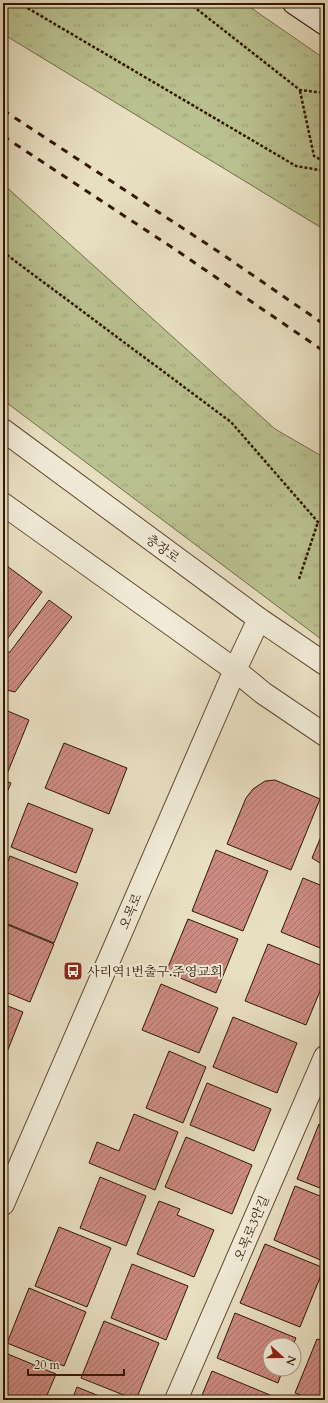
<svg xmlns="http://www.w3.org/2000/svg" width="328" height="1403" viewBox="0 0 328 1403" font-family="Cardo,'Noto Serif KR',serif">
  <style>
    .grass { fill: url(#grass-tufts); stroke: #766c4a }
    .building { fill: url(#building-hatch); stroke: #321703 }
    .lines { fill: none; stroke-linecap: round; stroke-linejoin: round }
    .minor-casing { stroke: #604932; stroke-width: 24 }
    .tertiary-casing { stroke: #604932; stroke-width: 24 }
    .secondary-casing { stroke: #321703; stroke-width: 24 }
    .path { stroke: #321703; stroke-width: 2.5; stroke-dasharray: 3 2; stroke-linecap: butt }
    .minor { stroke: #f0ead7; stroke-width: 22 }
    .tertiary { stroke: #f0ead7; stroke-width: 22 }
    .secondary { stroke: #f0ead7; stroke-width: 22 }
    .rail { stroke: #321703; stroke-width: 3; stroke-dasharray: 7 7; stroke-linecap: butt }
    .labels { text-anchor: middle; stroke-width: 4; stroke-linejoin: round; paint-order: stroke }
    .street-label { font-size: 13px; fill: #321703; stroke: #f0ead7 }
    .poi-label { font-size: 13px; fill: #321703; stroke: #f0ead7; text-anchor: start }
  </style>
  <defs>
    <pattern id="grass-tufts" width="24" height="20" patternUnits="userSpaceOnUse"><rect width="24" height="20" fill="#bac190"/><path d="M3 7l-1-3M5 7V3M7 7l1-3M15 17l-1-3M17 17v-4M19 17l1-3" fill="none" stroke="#a0a57b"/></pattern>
    <pattern id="building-hatch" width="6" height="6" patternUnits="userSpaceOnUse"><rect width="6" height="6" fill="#cc8b82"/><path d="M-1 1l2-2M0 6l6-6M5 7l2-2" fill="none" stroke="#a67168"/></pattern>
  </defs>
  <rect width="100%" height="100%" fill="#e8dfc1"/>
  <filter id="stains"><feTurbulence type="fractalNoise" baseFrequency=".005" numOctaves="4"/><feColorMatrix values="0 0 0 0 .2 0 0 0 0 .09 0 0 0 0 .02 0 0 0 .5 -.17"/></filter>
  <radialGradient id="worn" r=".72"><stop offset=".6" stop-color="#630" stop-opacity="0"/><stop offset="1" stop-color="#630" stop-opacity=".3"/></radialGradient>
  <!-- grass -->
  <path class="grass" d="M 3,3 L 244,3 L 325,59 L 325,230 L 3,34 Z
    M 3,184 L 275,429 L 325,458 L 325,642 L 3,400 Z"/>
  <!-- building -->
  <path class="building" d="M 3,563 L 42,592 L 5,642 L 3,643 Z
    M 49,600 L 72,617 L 15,692 L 3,689 L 3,653 L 10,652 Z
    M 3,709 L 29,720 L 7,774 L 3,773 Z
    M 64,743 L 127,768 L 109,814 L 45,788 Z
    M 3,780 L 11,783 L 3,802 Z
    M 275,780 L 320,799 L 291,870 L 227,844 L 246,798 L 253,789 L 265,781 Z
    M 28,803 L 93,829 L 76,873 L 11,847 Z
    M 325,827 L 325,866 L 312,858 Z
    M 216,850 L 268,871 L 243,931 L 192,911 Z
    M 10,856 L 78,883 L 54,943 L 3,922 L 3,874 Z
    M 303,878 L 325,887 L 325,950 L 281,932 Z
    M 188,919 L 238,939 L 216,993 L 166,972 Z
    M 3,923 L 54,944 L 30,1002 L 3,991 Z
    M 268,944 L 325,967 L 325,979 L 306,1025 L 245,1001 Z
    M 161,984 L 218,1008 L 199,1053 L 142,1030 Z
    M 3,1004 L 23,1012 L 3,1062 Z
    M 233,1017 L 297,1043 L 277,1093 L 213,1067 Z
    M 169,1051 L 206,1067 L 183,1123 L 146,1108 Z
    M 207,1083 L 271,1109 L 254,1151 L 190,1125 Z
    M 134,1114 L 178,1132 L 155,1190 L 89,1163 L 97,1142 L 119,1151 Z
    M 319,1124 L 325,1127 L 325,1190 L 297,1179 Z
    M 186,1137 L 252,1165 L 232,1214 L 165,1187 Z
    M 100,1177 L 146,1196 L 126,1246 L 80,1228 Z
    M 295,1186 L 325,1198 L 325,1262 L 274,1240 Z
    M 159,1201 L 180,1209 L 177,1215 L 214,1230 L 194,1277 L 137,1254 Z
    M 59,1227 L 111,1248 L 87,1307 L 35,1286 Z
    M 265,1244 L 324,1268 L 300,1327 L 240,1303 Z
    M 132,1264 L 188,1286 L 166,1340 L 111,1318 Z
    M 29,1288 L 86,1312 L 64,1366 L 7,1343 Z
    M 235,1313 L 296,1338 L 293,1345 L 270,1345 L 270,1369 L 283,1369 L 278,1383 L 217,1358 Z
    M 104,1321 L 159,1343 L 136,1400 L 81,1378 Z
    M 317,1339 L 325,1342 L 325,1400 L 313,1400 L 295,1393 Z
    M 3,1352 L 56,1374 L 45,1400 L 3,1400 Z
    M 212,1371 L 270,1395 L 268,1400 L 200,1400 Z
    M 77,1387 L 109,1400 L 72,1400 Z"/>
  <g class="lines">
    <defs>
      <path id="minor" d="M 176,1400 L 325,1057"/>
      <path id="tertiary" d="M 3,430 L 259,619 L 325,664
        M 3,504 L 235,670 L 263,693 L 325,735
        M 3,1204 L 235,670 L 259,619"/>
      <path id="secondary" d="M 294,3 L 325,24"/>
    </defs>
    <!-- minor casing -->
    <use href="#minor" class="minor-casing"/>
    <!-- tertiary casing -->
    <use href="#tertiary" class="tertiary-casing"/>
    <!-- secondary casing -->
    <use href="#secondary" class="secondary-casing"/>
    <!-- path -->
    <path class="path" d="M 19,3 L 296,166 L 325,171
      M 189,3 L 300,90 L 325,93
      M 300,91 L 314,156 L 325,162
      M 3,252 L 231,422 L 318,522 L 325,525
      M 299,579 L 318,522"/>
    <!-- minor -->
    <use href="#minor" class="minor"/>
    <!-- tertiary -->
    <use href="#tertiary" class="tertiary"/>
    <!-- secondary -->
    <use href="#secondary" class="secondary"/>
    <!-- rail -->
    <path class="rail" d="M 3,110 L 219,252 L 325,325
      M 3,136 L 176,250 L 325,352"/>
  </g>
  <!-- icons -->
  <defs>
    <symbol id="bus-square" viewBox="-11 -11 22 22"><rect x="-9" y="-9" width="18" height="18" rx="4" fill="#8f2418" stroke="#f0ead7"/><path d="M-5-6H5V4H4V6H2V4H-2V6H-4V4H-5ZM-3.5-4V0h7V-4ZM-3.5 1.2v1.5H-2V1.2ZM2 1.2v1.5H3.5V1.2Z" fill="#fff"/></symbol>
  </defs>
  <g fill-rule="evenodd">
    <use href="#bus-square" x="62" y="960" width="22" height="22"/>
  </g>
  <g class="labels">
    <!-- street labels -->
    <g class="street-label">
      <text transform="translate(163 548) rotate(36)" y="5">충장로</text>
      <text transform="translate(130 911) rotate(-67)" y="5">오목로</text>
      <text transform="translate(251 1228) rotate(-67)" y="5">오목로3안길</text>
    </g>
    <!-- poi labels -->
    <g class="poi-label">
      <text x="87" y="976">사리역1번출구.주영교회</text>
    </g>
  </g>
  <!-- margin -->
  <rect width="328" height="1403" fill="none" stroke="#e8dfc1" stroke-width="16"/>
  <rect x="4" y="4" width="320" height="1395" fill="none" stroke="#321703" stroke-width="2"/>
  <rect x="8" y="8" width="312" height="1387" fill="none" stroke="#321703"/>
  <!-- north arrow -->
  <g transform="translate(282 1357) rotate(111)"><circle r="19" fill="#f0ead7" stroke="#a49682"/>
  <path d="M0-3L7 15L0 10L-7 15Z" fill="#8f2418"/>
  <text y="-6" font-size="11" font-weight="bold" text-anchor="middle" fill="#321703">N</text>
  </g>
  <!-- scale -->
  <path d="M28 1369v6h96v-6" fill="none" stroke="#321703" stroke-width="2"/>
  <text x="34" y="1369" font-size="12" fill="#321703" stroke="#f0ead7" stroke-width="3" paint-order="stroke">20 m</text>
  <rect width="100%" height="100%" filter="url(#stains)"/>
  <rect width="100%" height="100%" fill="url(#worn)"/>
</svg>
